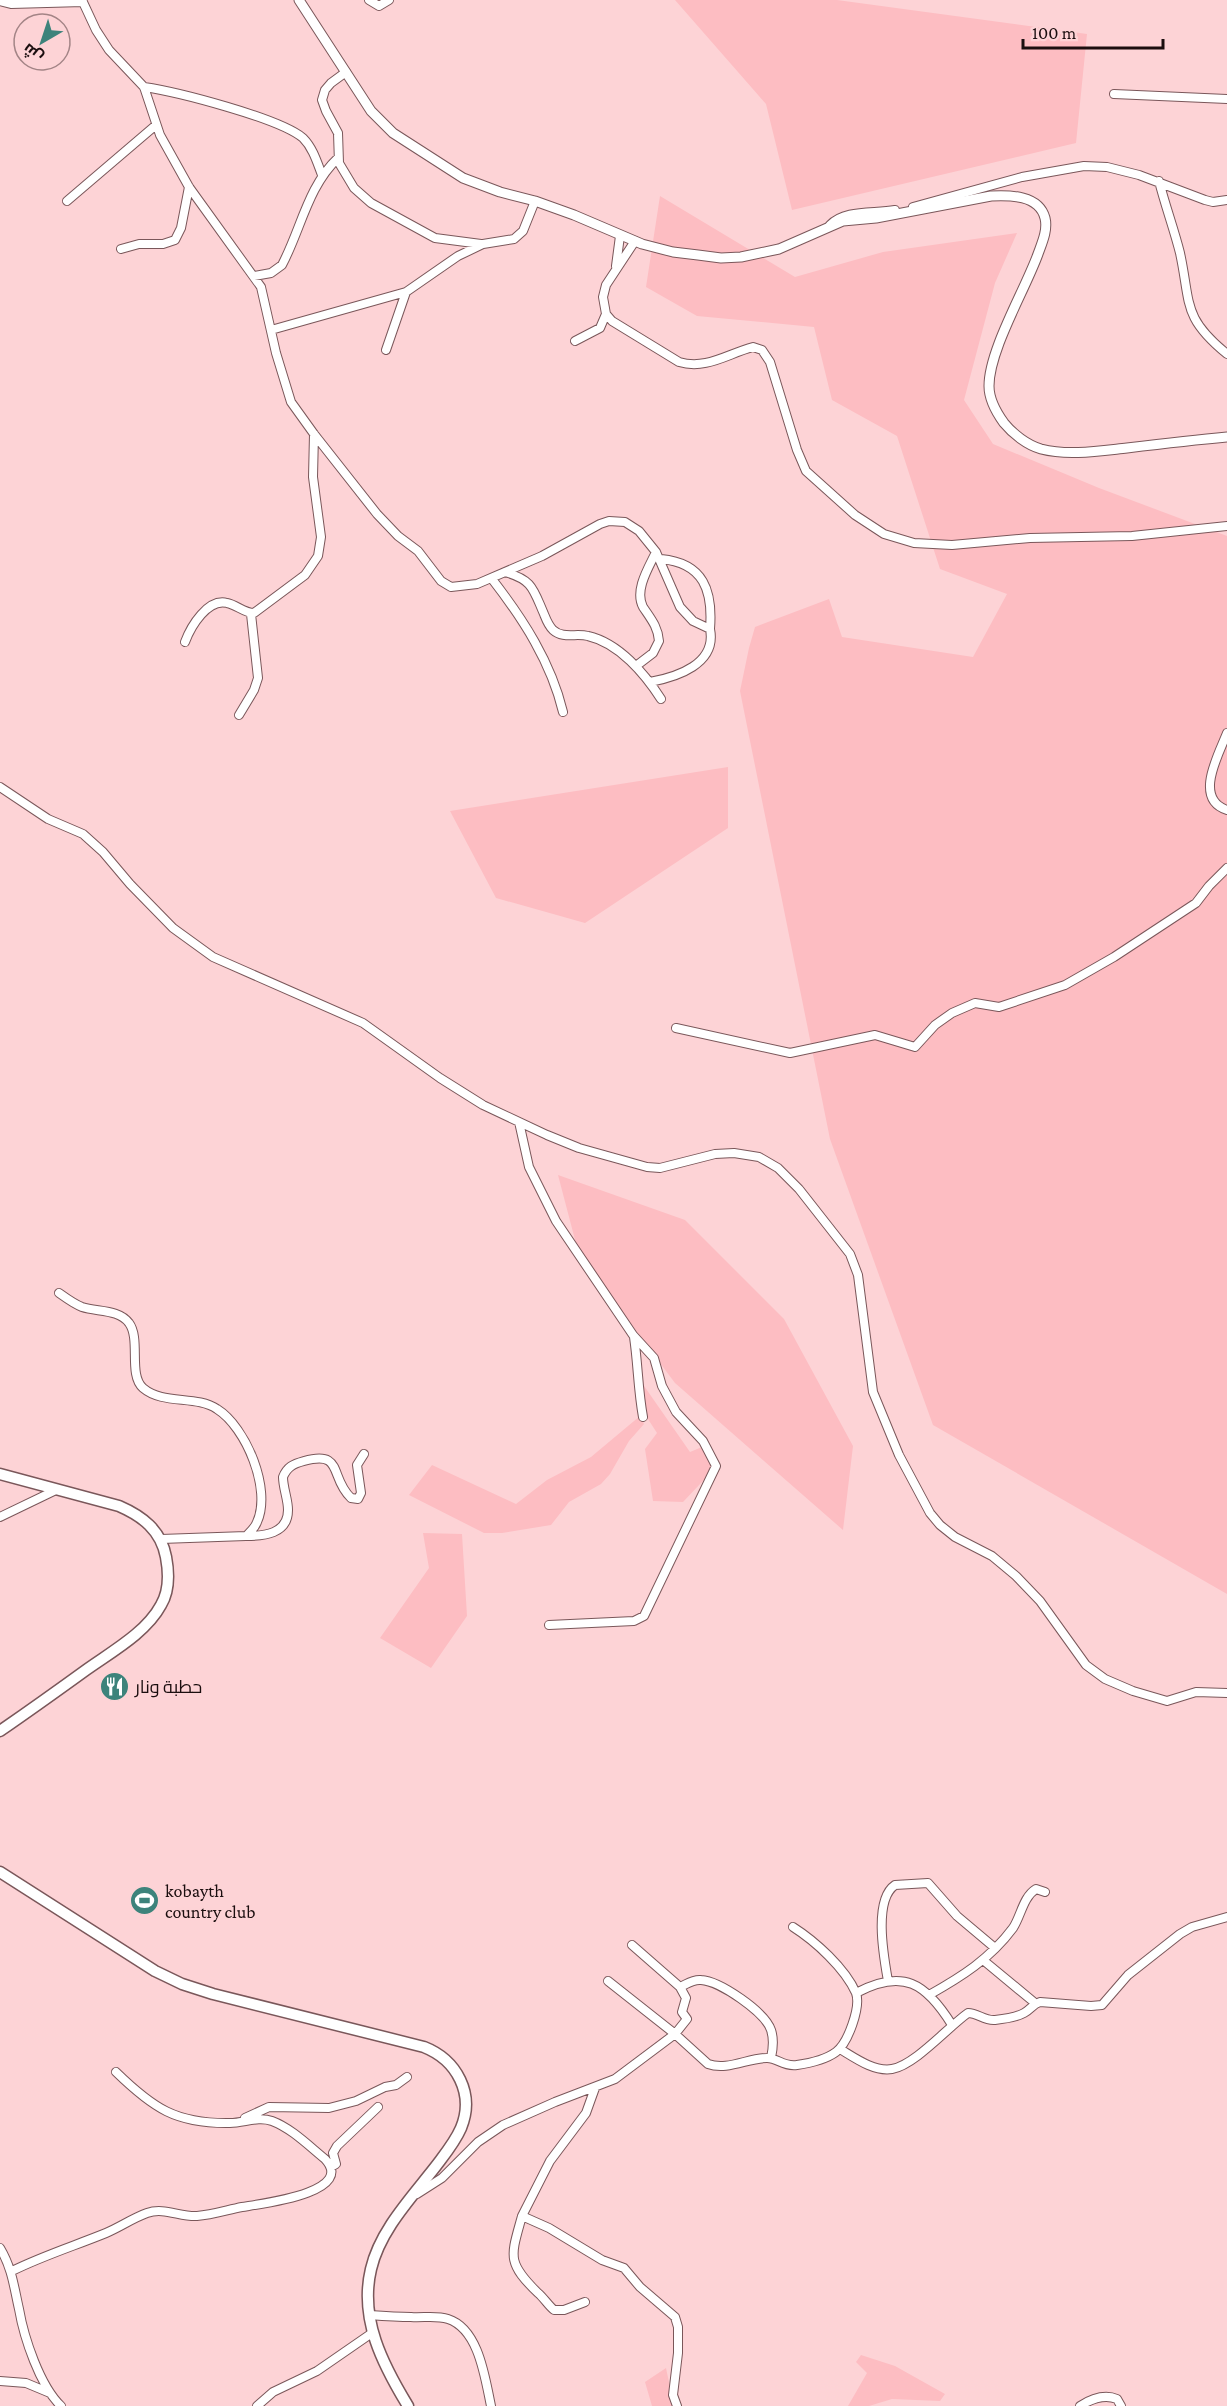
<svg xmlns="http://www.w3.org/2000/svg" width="1227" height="2406" viewBox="0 0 1227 2406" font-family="'Crimson Pro',Cairo,serif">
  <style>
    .green { fill: #fdbdc2 }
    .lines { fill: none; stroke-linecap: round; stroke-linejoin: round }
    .minor-casing { stroke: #7a575a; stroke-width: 10 }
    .tertiary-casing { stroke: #7a575a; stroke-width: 11 }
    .secondary-casing { stroke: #7a575a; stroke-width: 13 }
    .minor { stroke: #fff; stroke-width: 8 }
    .tertiary { stroke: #fff; stroke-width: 9 }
    .secondary { stroke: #fff; stroke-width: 10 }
    .labels { text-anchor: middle; stroke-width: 5; stroke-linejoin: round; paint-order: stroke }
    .poi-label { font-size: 18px; fill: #1b0e0f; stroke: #fdd3d6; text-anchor: start }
  </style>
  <rect width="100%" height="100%" fill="#fdd3d6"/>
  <!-- green -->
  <path class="green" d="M 675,0 L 837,0 L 1087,34 L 1076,143 L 792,210 L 766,104 Z
    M 660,196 L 795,277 L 883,252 L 1017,233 L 995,283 L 964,400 L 993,444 L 1099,488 L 1227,536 L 1227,1594 L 933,1425 L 830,1139 L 740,691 L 749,648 L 755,627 L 829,599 L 842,637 L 973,657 L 1007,594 L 940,569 L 897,436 L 832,400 L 814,327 L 697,316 L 646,287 Z
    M 728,767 L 728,828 L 585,923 L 496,898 L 450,811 Z
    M 558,1175 L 685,1220 L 784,1319 L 853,1446 L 843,1530 L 675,1383 L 579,1255 Z
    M 642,1383 L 690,1452 L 702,1447 L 718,1465 L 683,1502 L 653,1501 L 645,1449 L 657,1433 L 637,1402 Z
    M 640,1416 L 644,1424 L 629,1441 L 610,1474 L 601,1484 L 569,1502 L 551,1525 L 502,1533 L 484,1533 L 409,1495 L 432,1465 L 516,1504 L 547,1480 L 591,1457 Z
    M 423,1533 L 462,1534 L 467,1616 L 431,1668 L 380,1638 L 429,1568 Z
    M 861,2355 L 895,2366 L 945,2394 L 940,2401 L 892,2399 L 869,2406 L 848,2406 L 867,2373 L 856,2362 Z
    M 666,2368 L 674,2406 L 652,2406 L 645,2382 Z"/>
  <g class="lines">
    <defs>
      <path id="minor" d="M 82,0 L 96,30 L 109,50 L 144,87 L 160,135 L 189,187 L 261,287 L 276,353 L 291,402 L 314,434 L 377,514 L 398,536 L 418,551 L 441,581 L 451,587 L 477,584 L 542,556 L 600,524 L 609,521 L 625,522 L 639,531 L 656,552 L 680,607 L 693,621 L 710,629 C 717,664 677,677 650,682
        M 369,0 L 379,6 L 389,0
        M 0,1 L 11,4 L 83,2
        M 346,72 L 331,83 L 325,90 L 322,100 L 326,111 L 338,133 L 339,163 L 354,188 L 371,203 L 435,238 L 481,244
        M 144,87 C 178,92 279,118 303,138 C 313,148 317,162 322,175
        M 1114,94 L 1227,99
        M 1159,181 C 1165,205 1174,229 1180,253 C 1191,304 1182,317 1227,354
        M 67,201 L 156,125
        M 913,207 L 1022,177 L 1084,166 L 1107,167 L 1139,175 L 1205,200 L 1213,202 L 1227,200
        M 830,225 C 845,209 874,214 895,210
        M 635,241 L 606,285 L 603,297 L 606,314 L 612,321 L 679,362 C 706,370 727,354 753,347 L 762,350 L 770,362 L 797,450 L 806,471 L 855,515 L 884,534 L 914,543 L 952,545 L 1030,538 L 1132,536 L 1227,526
        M 121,249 L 139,244 L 163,244 L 175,240 L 181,228 L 189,187
        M 616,266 L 620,236
        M 254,276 L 271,273 L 282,265 C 301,229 308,186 338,158
        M 271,330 L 406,292 L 458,256 L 483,244 L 514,239 L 523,231 L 535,201
        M 575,341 L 600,328 L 606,314
        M 386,350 L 406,292
        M 661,559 C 704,563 713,591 710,629
        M 505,572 C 533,580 533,589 544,614 C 546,619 548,625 553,630 C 563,639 576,633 588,636 C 619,643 645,674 661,699
        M 492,579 C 523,619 551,662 563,712
        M 185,642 C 191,626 208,598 227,603 C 237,605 244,613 254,613 L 305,575 L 318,556 L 321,537 L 313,477 L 314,434
        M 636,666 L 653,653 L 659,641 C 658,627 651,619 643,607 C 634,590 649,567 656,552
        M 239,715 L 254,690 L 258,678 L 251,614
        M 1227,733 C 1219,754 1193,799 1227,810
        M 0,787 L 48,819 L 83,834 L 103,852 L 130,884 L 173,928 L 213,957 L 363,1023 L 440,1078 L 483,1105 L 547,1135 L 579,1148 L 647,1167 L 660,1168 L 715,1154 L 734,1153 L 759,1157 L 778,1168 L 799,1189 L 850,1254 L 858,1275 L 873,1392 L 899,1455 L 930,1513 L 940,1525 L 955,1537 L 992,1556 L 1016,1576 L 1040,1601 L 1086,1665 L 1105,1679 L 1133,1691 L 1167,1701 L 1196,1692 L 1227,1693
        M 676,1028 L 790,1053 L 875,1035 L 915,1047 L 935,1025 L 952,1013 L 975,1003 L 999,1007 L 1065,985 L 1114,957 L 1196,903 L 1209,886 L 1227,868
        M 519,1122 L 529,1167 L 556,1221 L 633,1335 L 654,1358 L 662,1386 L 676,1412 L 703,1441 L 716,1466 L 644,1616 L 634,1621 L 549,1625
        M 59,1293 C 66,1298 74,1304 82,1307 C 97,1312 119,1309 129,1323 C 141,1339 128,1375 143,1388 C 163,1405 196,1395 217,1409 C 246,1427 272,1490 257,1522 C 255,1528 250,1532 246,1536 L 161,1539
        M 634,1337 C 638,1364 638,1390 643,1417
        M 0,1517 L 56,1490
        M 246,1536 C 264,1536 288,1534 288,1510 C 288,1499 283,1488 283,1477 C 287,1467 293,1464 304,1461 C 344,1450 329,1477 351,1498 L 358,1499 L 361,1493 L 357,1465 L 364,1454
        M 632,1945 L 680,1987 C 687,1984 693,1979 701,1980 C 720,1981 765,2012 771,2030 C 774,2039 773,2049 771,2058
        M 983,1960 L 1035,2003
        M 608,1981 L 675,2034 L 708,2064 C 727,2071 748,2058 767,2058 C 778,2058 783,2067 797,2065 C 811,2063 825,2060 836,2052 C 848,2043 861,2007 856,1993 C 845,1968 815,1941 793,1927
        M 888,1981 C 884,1958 873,1900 895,1885 L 928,1883 L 957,1916 L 995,1948
        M 856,1993 C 903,1968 926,1983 952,2025
        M 929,1995 C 961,1977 990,1959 1013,1928 C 1021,1916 1023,1897 1036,1889 L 1045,1892
        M 840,2049 C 855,2058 874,2072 892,2069 C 915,2065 948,2027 968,2013 C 978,2013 984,2021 995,2020 C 1004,2019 1017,2017 1024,2013 C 1031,2009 1033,2004 1040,2002 L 1091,2006 L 1102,2005 L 1128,1975 L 1180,1934 L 1192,1927 L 1227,1917
        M 595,2088 L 586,2113 L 550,2161 L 522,2216 L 549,2228 L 602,2260 L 624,2268 L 640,2287 L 675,2317 L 678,2327 L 678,2353 L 673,2395 L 677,2406
        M 245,2118 L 269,2107 L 329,2108 L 356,2101 L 385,2087 L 396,2085 L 407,2077
        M 331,2167 L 336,2164 L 333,2153 L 337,2146 L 378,2107
        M 417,2194 L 442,2178 L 478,2142 L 503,2125 L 555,2102 L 615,2079 L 675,2034 L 687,2019 L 682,2012 L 686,1998 L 680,1987
        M 522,2216 C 511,2256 506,2262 538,2293 C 544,2298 548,2305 554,2310 L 564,2310 L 585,2302
        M 0,2248 C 12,2268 14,2287 19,2309 C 24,2338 40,2386 61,2406
        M 12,2271 C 42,2256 74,2246 106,2233 C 120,2227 133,2218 147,2213 C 164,2207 180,2217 197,2216 C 212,2215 227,2210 242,2207 C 259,2204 357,2193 325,2159 C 309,2146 291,2128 272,2121 C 258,2116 244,2123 230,2123 C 176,2124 153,2108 116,2072
        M 369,2315 C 383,2316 397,2317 411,2317 C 423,2318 436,2315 448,2319 C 479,2329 485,2378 491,2406
        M 0,2381 L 26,2383 L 50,2393
        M 257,2406 L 273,2392 L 317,2371 L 372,2333
        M 1080,2406 C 1091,2399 1105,2394 1117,2399 L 1121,2406"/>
      <path id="tertiary" d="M 299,0 L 371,111 L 393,133 L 463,178 L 500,192 L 535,201 L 574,215 L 642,244 L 673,252 L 698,255 L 721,258 L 741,257 L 779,249 L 843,221 L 876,218 L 991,196 C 1010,195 1039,195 1045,218 C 1048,230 1042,243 1038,254 C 1025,290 989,350 989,386 C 989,400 996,412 1004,423 C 1013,434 1027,445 1041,449 C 1068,456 1099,451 1127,448 C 1160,444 1194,440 1227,437"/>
      <path id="secondary" d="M 0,1474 L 119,1506 C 142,1516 161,1530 166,1557 C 169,1573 170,1590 161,1605 C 146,1633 111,1652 86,1670 C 57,1691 29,1711 0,1731
        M 0,1872 L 155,1971 L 182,1984 L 213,1994 L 424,2047 C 457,2060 475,2094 461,2128 C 455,2142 445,2154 436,2166 C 412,2197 380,2230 371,2269 C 359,2319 383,2365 408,2406"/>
    </defs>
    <!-- minor casing -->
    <use href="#minor" class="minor-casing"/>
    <!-- tertiary casing -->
    <use href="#tertiary" class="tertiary-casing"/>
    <!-- secondary casing -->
    <use href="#secondary" class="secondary-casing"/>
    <!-- minor -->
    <use href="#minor" class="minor"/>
    <!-- tertiary -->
    <use href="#tertiary" class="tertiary"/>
    <!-- secondary -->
    <use href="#secondary" class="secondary"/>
  </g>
  <!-- icons -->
  <defs>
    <symbol id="restaurant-disc" viewBox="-11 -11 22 22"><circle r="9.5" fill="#3d837b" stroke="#fdd3d6"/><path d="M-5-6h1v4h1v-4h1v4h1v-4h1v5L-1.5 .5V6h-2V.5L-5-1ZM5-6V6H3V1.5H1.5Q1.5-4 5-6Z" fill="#fff"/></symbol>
    <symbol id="stadium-disc" viewBox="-11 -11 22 22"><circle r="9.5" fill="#3d837b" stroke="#fdd3d6"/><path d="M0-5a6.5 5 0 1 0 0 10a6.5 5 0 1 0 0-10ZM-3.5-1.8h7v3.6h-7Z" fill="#fff"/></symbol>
  </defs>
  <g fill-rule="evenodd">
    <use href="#restaurant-disc" x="98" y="1670" width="33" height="33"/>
    <use href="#stadium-disc" x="128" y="1884" width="33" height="33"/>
  </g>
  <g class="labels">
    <!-- poi labels -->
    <g class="poi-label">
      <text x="135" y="1693">حطبة ونار</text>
      <text x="165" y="1897">kobayth<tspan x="165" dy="21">country club</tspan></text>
    </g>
  </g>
  <!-- north arrow -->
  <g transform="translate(42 42) rotate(219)"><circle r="28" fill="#fdd3d6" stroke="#a38486" stroke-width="1.5"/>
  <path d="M0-4.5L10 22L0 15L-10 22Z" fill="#3d837b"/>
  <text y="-9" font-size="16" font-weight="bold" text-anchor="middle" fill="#1b0e0f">ش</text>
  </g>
  <!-- scale -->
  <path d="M1023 39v9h140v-9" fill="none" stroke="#1b0e0f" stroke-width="3"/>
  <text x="1032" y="39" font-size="18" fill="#1b0e0f" stroke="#fdd3d6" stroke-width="4.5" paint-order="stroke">100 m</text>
</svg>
